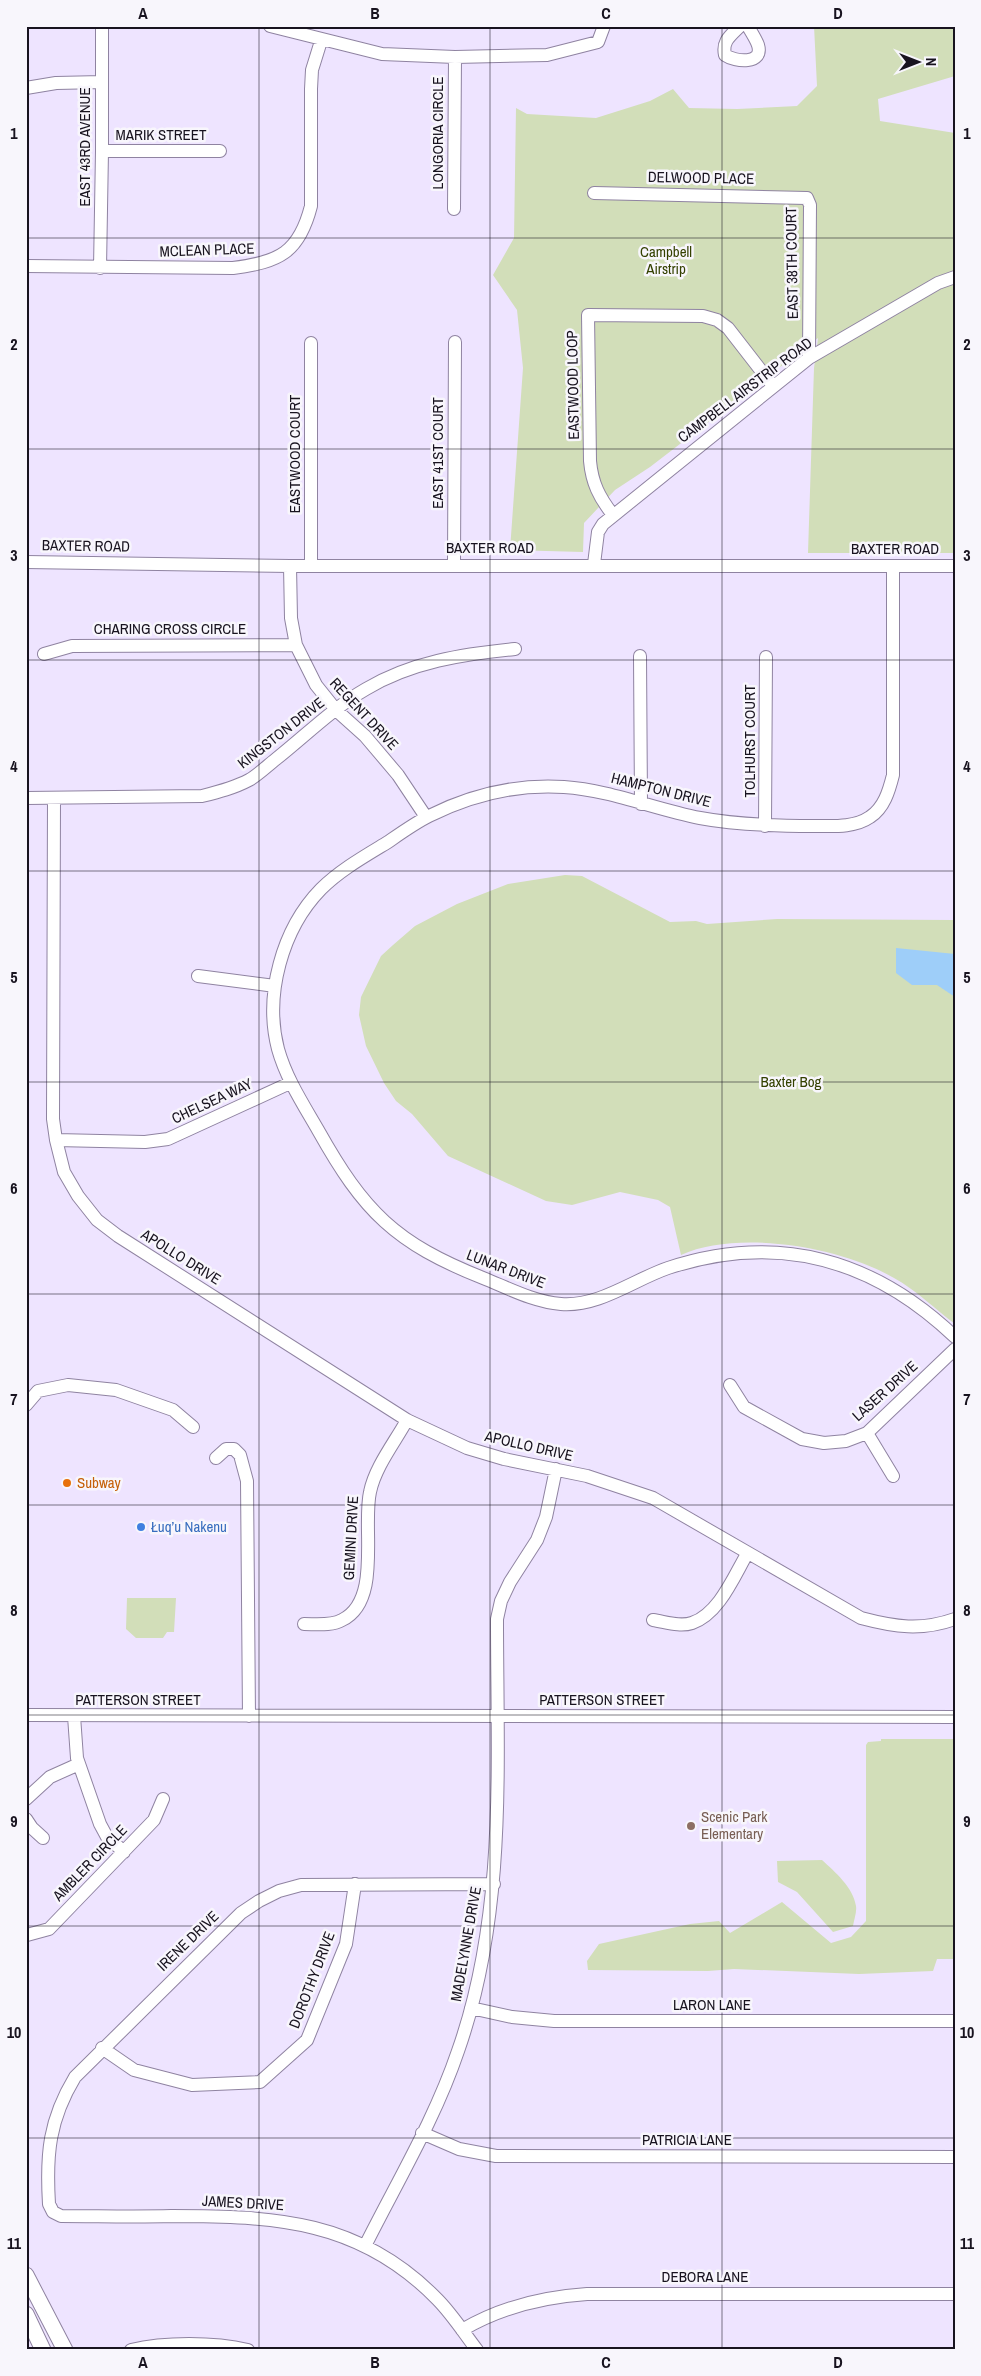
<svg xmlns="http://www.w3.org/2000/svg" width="981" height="2376" viewBox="0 0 981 2376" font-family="'Archivo Narrow',sans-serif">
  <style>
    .green { fill: #d2deb9 }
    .water { fill: #9ecef9 }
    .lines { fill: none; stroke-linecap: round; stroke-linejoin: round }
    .minor-casing { stroke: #8f83a1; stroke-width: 14 }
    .major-casing { stroke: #8f83a1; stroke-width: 17 }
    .minor { stroke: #fff; stroke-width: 12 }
    .major { stroke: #fff; stroke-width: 15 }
    .grid { fill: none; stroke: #18131f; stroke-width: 1; stroke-opacity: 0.55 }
    .food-dot { fill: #e8710a; stroke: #f8f6fc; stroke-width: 2 }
    .shop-dot { fill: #3f7fe0; stroke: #f8f6fc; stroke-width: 2 }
    .education-dot { fill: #8d6e63; stroke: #f8f6fc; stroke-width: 2 }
    .labels { text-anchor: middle; stroke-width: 5; stroke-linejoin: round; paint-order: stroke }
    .street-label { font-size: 15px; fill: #18131f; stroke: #f8f6fc }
    .park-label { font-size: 15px; fill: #344100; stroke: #f8f6fc }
    .food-label { font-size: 15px; fill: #c56008; stroke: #f8f6fc; text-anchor: start }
    .shop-label { font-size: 15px; fill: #366cbe; stroke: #f8f6fc; text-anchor: start }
    .education-label { font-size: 15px; fill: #785e54; stroke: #f8f6fc; text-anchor: start }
    .neatline { fill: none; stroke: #18131f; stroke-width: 2 }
    .grid-label { font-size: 16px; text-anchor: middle; font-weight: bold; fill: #18131f }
  </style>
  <rect width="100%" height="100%" fill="#eee4ff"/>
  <!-- green -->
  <path class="green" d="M 814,26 L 955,26 L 955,76 L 878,99 L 880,121 L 955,133 L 955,553 L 808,553 L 814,368 L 818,338 L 650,467 L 615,490 L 584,523 L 583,552 L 510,550 L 523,368 L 517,310 L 493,275 L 514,238 L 516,108 L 527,114 L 596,118 L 650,101 L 673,89 L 689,108 L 737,109 L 797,106 L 817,86 Z
    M 565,875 L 582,876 L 670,922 L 696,921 L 707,924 L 777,919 L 954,920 L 955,916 L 955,1324 C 935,1309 916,1290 894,1278 C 841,1247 738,1229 681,1255 L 670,1207 L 658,1200 L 620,1192 L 572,1205 L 546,1201 L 448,1156 L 412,1114 L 396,1101 L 384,1083 L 366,1046 L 359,1015 L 361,997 L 381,956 L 393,945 L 415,926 L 457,904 L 508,884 Z
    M 127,1598 L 176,1598 L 174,1632 L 167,1632 L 163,1638 L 136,1638 L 126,1629 Z
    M 881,1739 L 955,1739 L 955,1959 L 937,1959 L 933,1971 L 859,1974 L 734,1969 L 708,1971 L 588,1970 L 587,1961 L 599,1944 L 690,1924 L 719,1921 L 730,1933 L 782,1902 L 831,1943 L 851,1937 L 866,1921 L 866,1745 L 868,1742 L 881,1741 Z
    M 822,1860 C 835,1872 853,1887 856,1906 C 857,1912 854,1920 853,1926 L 833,1932 L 797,1892 L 778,1882 L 777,1861 Z"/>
  <!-- water -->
  <path class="water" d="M 896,948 L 955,954 L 955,997 L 937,985 L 912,985 L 896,973 Z"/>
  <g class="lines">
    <defs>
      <path id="minor" d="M 270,26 L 382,54 L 455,57 L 547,55 L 598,42 L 604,26
        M 740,26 C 730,36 722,41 725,55 C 735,62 764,65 758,45 C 756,39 751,32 748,26
        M 26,88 L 56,83 L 102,82
        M 102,151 L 220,151
        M 594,193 L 807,198 L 810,205 L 809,358
        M 454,209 L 455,57
        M 26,266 L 233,268 C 279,262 299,253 311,206 L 311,89 L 312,70 L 321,41
        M 100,268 L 102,151 L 102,26
        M 613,515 C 599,497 592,483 590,461 L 588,315 L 703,316 L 717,320 L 728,328 L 773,386
        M 26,562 L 290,566 L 955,566
        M 454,564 L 455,342
        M 594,564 L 598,532 L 603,524 L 809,358 L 938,283 L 955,277
        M 311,565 L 311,343
        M 290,566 L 291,618 L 296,645 L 316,685 L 336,710 L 365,736 L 398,775 L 426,817
        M 893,566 L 893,775 C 889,791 884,808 870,817 C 854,828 832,826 814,826 C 776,826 737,825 700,818 C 654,809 610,790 564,787 C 518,784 471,795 429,816 C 415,823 401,833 388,842 C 365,856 340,870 321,889 C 282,929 264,995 278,1049 C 286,1078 303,1104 318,1130 C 364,1212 395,1243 483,1278 C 508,1288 534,1302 561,1304 C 599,1307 633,1280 668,1268 C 777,1232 873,1259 955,1337
        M 44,654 L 72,646 L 296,645
        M 640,656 L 641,804
        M 26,798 L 202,796 C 218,792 234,788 249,780 C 258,775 267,766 276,759 C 305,736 333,708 366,689 C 411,662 463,654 515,649
        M 54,799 L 53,1119 L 56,1140 L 64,1172 L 78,1196 L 97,1220 L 118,1236 L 407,1420 L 467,1448 L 504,1459 L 587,1476 L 653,1498 L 861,1618 C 895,1627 921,1631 955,1619
        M 765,826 L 766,657
        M 198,976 L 275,986
        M 56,1140 L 145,1142 L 168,1139 L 290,1083
        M 730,1385 L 744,1407 L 802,1439 L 824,1443 L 846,1441 L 867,1433 L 955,1349
        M 26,1405 L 38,1391 L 68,1385 L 116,1390 L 173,1410 L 193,1427
        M 867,1433 L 893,1476
        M 216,1458 L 226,1449 L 234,1449 L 240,1455 L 247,1481 L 249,1716
        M 653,1620 C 666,1622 680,1627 692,1623 C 719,1614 734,1576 747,1554
        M 304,1624 C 316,1624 332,1626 342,1620 C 382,1601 362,1527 370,1492 C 375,1467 395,1442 407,1420
        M 26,1715 L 955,1717
        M 74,1716 L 77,1758 L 100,1824 L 107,1837 L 124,1852
        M 26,1799 L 50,1777 L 79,1764
        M 26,1819 L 32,1828 L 43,1838
        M 27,1935 L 49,1929 L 154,1820 L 163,1799
        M 471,2008 L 512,2017 L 554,2021 L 955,2021
        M 102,2048 L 134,2070 L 192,2085 L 260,2082 L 307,2040 L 346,1944 L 355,1884
        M 422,2133 L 459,2149 L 496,2156 L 955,2157
        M 365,2246 C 397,2182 435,2119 458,2051 C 507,1912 497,1764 497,1619 L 501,1601 L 510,1582 L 537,1540 L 546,1517 L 556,1469
        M 462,2330 C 501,2307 542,2297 587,2294 L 955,2294
        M 131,2350 C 164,2342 214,2342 248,2350
        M 477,2350 C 464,2333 452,2314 437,2299 C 360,2220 275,2216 171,2216 C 135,2217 98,2216 61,2216 L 53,2212 L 49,2204 C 46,2154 49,2120 75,2077 L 241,1913 L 259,1901 L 279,1891 L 301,1885 L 494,1884"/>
      <path id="major" d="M 26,2275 L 65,2350
        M 26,2314 L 43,2350"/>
    </defs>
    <!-- minor casing -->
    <use href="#minor" class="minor-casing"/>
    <!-- major casing -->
    <use href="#major" class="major-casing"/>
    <!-- minor -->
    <use href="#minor" class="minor"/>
    <!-- major -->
    <use href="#major" class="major"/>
  </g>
  <!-- grid -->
  <path class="grid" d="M 259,26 L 259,2350M 490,26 L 490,2350M 722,26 L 722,2350M 26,238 L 955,238M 26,449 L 955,449M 26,660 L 955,660M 26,871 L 955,871M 26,1082 L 955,1082M 26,1294 L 955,1294M 26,1505 L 955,1505M 26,1715 L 955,1715M 26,1926 L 955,1926M 26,2138 L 955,2138"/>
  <!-- markers -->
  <circle class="food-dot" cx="67" cy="1483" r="5"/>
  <circle class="shop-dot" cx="141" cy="1527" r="5"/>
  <circle class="education-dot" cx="691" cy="1826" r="5"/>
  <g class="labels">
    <!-- street labels -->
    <g class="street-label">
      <text transform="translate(438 133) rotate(-90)" y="5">LONGORIA CIRCLE</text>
      <text x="161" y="140">MARIK STREET</text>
      <text transform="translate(85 147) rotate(-90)" y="5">EAST 43RD AVENUE</text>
      <text transform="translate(701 178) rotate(1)" y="5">DELWOOD PLACE</text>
      <text transform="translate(207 250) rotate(-2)" y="5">MCLEAN PLACE</text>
      <text transform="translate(792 263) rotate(-91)" y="5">EAST 38TH COURT</text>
      <text transform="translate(573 385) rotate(-91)" y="5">EASTWOOD LOOP</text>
      <text transform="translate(745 390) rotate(-37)" y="5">CAMPBELL AIRSTRIP ROAD</text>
      <text transform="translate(438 453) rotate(-90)" y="5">EAST 41ST COURT</text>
      <text transform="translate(295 454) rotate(-90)" y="5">EASTWOOD COURT</text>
      <text transform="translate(86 546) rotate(1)" y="5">BAXTER ROAD</text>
      <text x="490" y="553">BAXTER ROAD</text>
      <text x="895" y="554">BAXTER ROAD</text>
      <text x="170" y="634">CHARING CROSS CIRCLE</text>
      <text transform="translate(364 714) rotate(47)" y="5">REGENT DRIVE</text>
      <text transform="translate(281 733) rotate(-38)" y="5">KINGSTON DRIVE</text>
      <text transform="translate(750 741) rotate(-90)" y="5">TOLHURST COURT</text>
      <text transform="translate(661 790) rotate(14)" y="5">HAMPTON DRIVE</text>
      <text transform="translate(212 1101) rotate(-25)" y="5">CHELSEA WAY</text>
      <text transform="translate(181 1257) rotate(32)" y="5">APOLLO DRIVE</text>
      <text transform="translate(506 1269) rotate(21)" y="5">LUNAR DRIVE</text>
      <text transform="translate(885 1391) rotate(-42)" y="5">LASER DRIVE</text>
      <text transform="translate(529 1446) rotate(13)" y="5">APOLLO DRIVE</text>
      <text transform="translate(351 1538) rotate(-87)" y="5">GEMINI DRIVE</text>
      <text x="138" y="1705">PATTERSON STREET</text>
      <text x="602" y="1705">PATTERSON STREET</text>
      <text transform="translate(90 1863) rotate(-46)" y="5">AMBLER CIRCLE</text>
      <text transform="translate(188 1941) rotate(-44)" y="5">IRENE DRIVE</text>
      <text transform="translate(466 1944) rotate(-80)" y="5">MADELYNNE DRIVE</text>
      <text transform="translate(312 1980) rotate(-69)" y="5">DOROTHY DRIVE</text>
      <text x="712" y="2010">LARON LANE</text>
      <text x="687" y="2145">PATRICIA LANE</text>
      <text transform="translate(243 2203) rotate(3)" y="5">JAMES DRIVE</text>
      <text x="705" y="2282">DEBORA LANE</text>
    </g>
    <!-- park labels -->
    <g class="park-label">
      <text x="666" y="257">Campbell<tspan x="666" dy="17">Airstrip</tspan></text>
      <text x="791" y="1087">Baxter Bog</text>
    </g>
    <!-- food labels -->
    <g class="food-label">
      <text x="77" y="1488">Subway</text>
    </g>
    <!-- shop labels -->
    <g class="shop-label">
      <text x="151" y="1532">Łuq’u Nakenu</text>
    </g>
    <!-- education labels -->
    <g class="education-label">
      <text x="701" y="1822">Scenic Park<tspan x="701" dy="17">Elementary</tspan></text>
    </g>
  </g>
  <!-- border -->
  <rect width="981" height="2376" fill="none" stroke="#f8f6fc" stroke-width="55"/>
  <!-- north arrow -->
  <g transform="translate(918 62) rotate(90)" stroke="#f8f6fc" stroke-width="4" paint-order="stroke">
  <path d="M0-4L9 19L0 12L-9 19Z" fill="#18131f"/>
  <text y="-8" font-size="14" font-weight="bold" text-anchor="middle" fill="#18131f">N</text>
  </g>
  <rect x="28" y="28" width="926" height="2320" class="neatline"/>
  <g class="grid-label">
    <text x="143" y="19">A</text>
    <text x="375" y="19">B</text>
    <text x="606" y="19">C</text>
    <text x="838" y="19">D</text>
    <text x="14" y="139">1</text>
    <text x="967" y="139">1</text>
    <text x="14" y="350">2</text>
    <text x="967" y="350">2</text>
    <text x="14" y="561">3</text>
    <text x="967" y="561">3</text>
    <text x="14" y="772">4</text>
    <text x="967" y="772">4</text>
    <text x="14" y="983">5</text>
    <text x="967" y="983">5</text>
    <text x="14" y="1194">6</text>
    <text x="967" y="1194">6</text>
    <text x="14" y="1405">7</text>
    <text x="967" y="1405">7</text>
    <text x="14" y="1616">8</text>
    <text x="967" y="1616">8</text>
    <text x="14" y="1827">9</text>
    <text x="967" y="1827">9</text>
    <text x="14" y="2038">10</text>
    <text x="967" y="2038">10</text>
    <text x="14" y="2249">11</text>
    <text x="967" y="2249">11</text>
    <text x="143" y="2368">A</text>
    <text x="375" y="2368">B</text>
    <text x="606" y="2368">C</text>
    <text x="838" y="2368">D</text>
  </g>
</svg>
